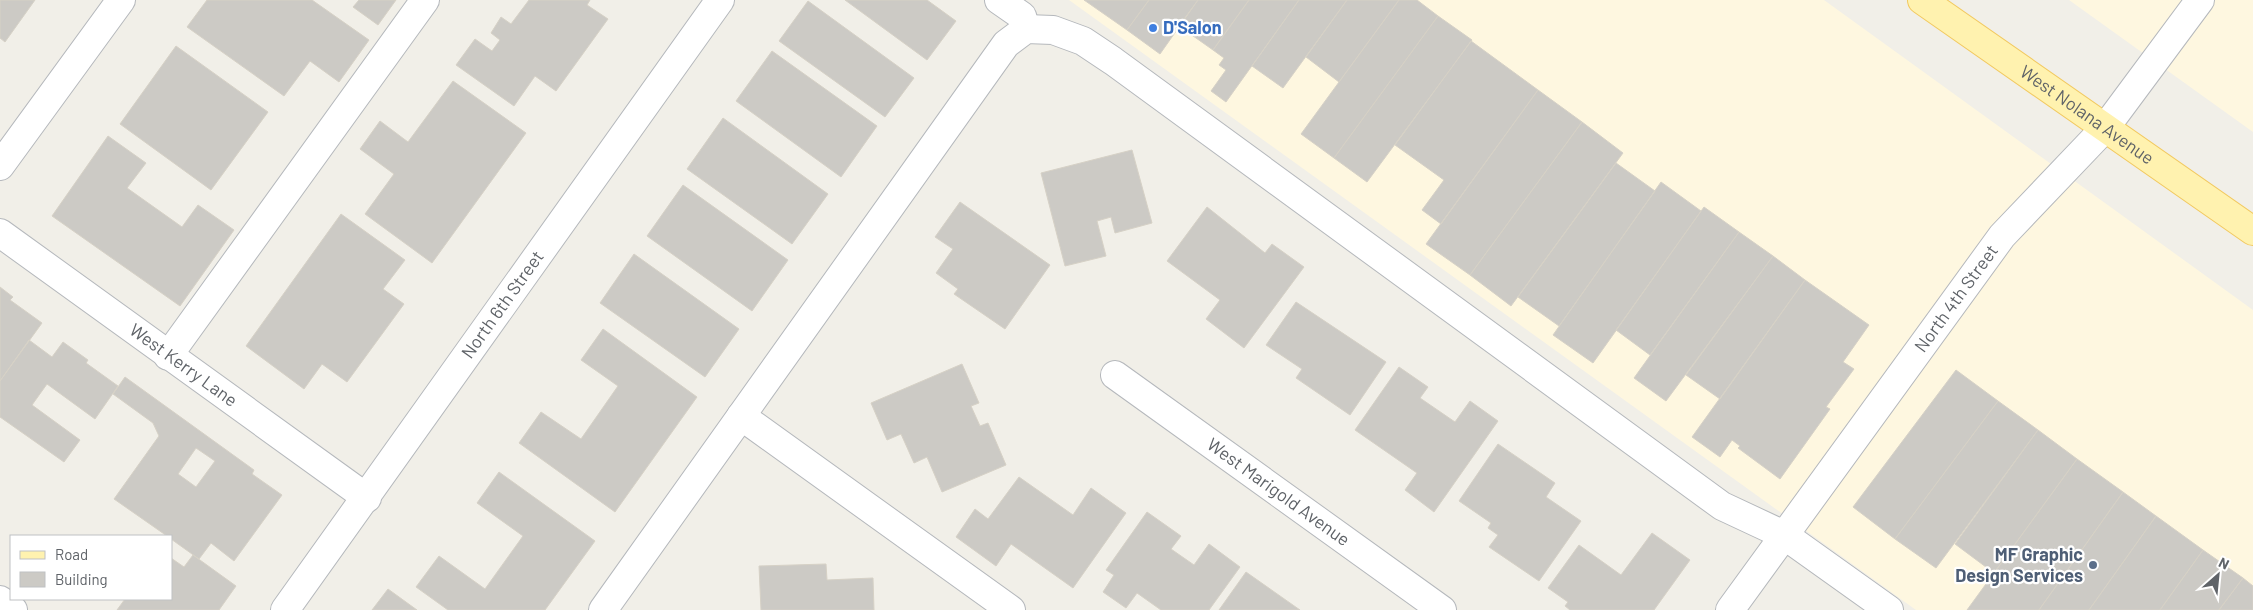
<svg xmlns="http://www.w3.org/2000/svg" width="2253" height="610" viewBox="0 0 2253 610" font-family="Barlow,sans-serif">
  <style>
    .commercial { fill: #fef7e0 }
    .building { fill: #cccac5; stroke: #d6d1c6; fill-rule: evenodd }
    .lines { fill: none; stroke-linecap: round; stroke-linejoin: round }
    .minor-casing { stroke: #b5b8bc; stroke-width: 30 }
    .major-casing { stroke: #f2c960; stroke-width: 30 }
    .minor { stroke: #fff; stroke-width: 28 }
    .major { stroke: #fff2af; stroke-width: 28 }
    .shop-dot { fill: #3f7fe0; stroke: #fff; stroke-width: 2 }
    .service-dot { fill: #5c6f8a; stroke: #fff; stroke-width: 2 }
    .labels { text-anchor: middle; stroke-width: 4.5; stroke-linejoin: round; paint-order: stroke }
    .shop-label { font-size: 18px; font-weight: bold; fill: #366cbe; stroke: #fff; text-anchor: start }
    .street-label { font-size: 18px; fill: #5f6368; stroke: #fff }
    .service-label { font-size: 18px; font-weight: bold; fill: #4e5e75; stroke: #fff; text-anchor: end }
  </style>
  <rect width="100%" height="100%" fill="#f1efe8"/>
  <!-- commercial -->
  <path class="commercial" d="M 1069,0 L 1824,0 L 2253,310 L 2253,610 L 1916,610 Z
    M 2069,0 L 2253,0 L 2253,132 Z"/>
  <!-- building -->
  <path class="building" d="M 0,0 L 35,0 L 5,42 L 0,38 Z
    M 207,0 L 312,0 L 369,40 L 339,82 L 310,61 L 284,96 L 187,27 Z
    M 359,0 L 396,0 L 378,25 L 353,7 Z
    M 529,0 L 590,0 L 587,5 L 608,19 L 556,91 L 535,76 L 514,106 L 456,65 L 475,39 L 492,51 L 500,40 L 491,33 L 501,17 L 511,24 Z
    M 845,0 L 927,0 L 956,21 L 927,60 Z
    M 1084,0 L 1149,0 L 1127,30 Z
    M 1149,0 L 1198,0 L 1160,54 L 1127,30 Z
    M 1198,0 L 1249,0 L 1213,50 L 1179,26 Z
    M 1249,0 L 1299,0 L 1226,102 L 1211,91 L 1226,70 L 1219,65 L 1224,58 L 1213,50 Z
    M 1299,0 L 1347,0 L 1283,88 L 1252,66 Z
    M 1347,0 L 1399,0 L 1339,82 L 1306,57 Z
    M 1399,0 L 1417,0 L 1438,16 L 1334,158 L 1301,134 Z
    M 808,1 L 914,78 L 885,117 L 779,41 Z
    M 1438,16 L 1472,40 L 1367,182 L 1334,158 Z
    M 1471,41 L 1538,90 L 1441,224 L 1422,210 L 1444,180 L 1395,145 Z
    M 176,46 L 268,112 L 211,190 L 120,124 Z
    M 772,51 L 877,126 L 841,177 L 736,101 Z
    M 453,81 L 526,133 L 432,263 L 365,214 L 394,174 L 360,149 L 380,121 L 408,142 Z
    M 1538,90 L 1582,122 L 1470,275 L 1426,244 Z
    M 723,118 L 828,194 L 792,244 L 687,169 Z
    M 1582,122 L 1623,153 L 1511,306 L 1470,275 Z
    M 108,136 L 146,163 L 127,188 L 182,227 L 198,205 L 234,230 L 180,306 L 52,216 Z
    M 1132,150 L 1152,223 L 1115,233 L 1111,217 L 1097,221 L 1106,256 L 1065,266 L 1041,173 Z
    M 1616,163 L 1655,191 L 1559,326 L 1518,297 Z
    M 1661,182 L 1701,211 L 1593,363 L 1553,335 Z
    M 683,185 L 788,260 L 752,311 L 647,236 Z
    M 960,202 L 1050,265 L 1005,329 L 954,294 L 958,289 L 936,273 L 953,249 L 935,237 Z
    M 1207,207 L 1265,253 L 1272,244 L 1304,267 L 1244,348 L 1206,319 L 1220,300 L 1167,261 Z
    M 1704,207 L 1739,232 L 1650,355 L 1616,330 Z
    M 341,214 L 405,260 L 383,289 L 404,304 L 347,382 L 322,364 L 304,389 L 246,346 Z
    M 1739,232 L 1773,256 L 1666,401 L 1634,378 Z
    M 634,254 L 739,329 L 705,377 L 600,303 Z
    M 1773,256 L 1805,280 L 1720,399 L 1686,375 Z
    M 1805,280 L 1869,325 L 1843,362 L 1854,369 L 1826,407 L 1830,409 L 1780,479 L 1738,448 L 1740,446 L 1732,440 L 1720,457 L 1692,437 Z
    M 0,287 L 13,297 L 10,300 L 42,323 L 0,381 Z
    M 1296,302 L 1386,362 L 1350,415 L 1296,378 L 1302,369 L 1266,345 Z
    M 603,329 L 697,397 L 615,512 L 519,443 L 541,412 L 581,439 L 618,386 L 581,360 Z
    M 29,340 L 52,357 L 63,342 L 88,360 L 86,363 L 118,386 L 95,419 L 47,384 L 32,405 L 80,440 L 64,462 L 0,417 L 0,381 Z
    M 962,364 L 979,403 L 971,406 L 980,426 L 988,423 L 1006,465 L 942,492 L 927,457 L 914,463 L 901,434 L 887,440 L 871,403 Z
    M 1399,367 L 1428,387 L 1420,398 L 1455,422 L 1470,401 L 1498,421 L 1434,512 L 1405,490 L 1417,473 L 1355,430 Z
    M 1956,370 L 1998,401 L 1895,539 L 1853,507 Z
    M 125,377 L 254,470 L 252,474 L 282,495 L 234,561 L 211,543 L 199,559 L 171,539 L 171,536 L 167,536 L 114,499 L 159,436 L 153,423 L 113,394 ZM 196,448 L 215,461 L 196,487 L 178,474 Z
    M 1998,401 L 2038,430 L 1936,568 L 1895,539 Z
    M 2038,430 L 2077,459 L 1994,573 L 1955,544 Z
    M 1498,444 L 1555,483 L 1546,497 L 1581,521 L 1539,581 L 1489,547 L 1498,535 L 1488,528 L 1491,523 L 1459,501 Z
    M 2077,459 L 2123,492 L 2039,610 L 1967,610 Z
    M 499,472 L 595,541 L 545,610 L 448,610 L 416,587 L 439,556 L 485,589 L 523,536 L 477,503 Z
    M 1019,477 L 1073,515 L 1091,488 L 1126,513 L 1073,588 L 1011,544 L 996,566 L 956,537 L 975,509 L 988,519 Z
    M 2123,492 L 2156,516 L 2089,610 L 2039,610 Z
    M 1147,512 L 1181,536 L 1171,549 L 1194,565 L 1209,544 L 1240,567 L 1209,610 L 1161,610 L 1137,593 L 1126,608 L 1103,592 L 1114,575 L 1106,570 Z
    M 2156,516 L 2203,550 L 2160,610 L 2089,610 Z
    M 1652,533 L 1690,560 L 1654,610 L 1570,610 L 1565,606 L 1568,602 L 1548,588 L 1579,545 L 1621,575 Z
    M 2203,550 L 2243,578 L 2219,610 L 2160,610 Z
    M 193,555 L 236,586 L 219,610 L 117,610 L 125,599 L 171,599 L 171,558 L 184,567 Z
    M 826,564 L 827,580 L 873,578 L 874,610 L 761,610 L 759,566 Z
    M 1246,572 L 1300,610 L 1219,610 Z
    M 2243,578 L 2253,586 L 2253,610 L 2219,610 Z
    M 388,589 L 417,610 L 372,610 Z"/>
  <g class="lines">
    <defs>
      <g id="minor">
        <path d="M 999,0 L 1022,16 L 1026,29"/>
        <path d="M 0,166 L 121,0"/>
        <path id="s1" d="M 0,233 L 367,498"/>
        <path d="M 168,356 L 425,0"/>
        <path id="s2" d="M 1115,375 L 1442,610"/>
        <path d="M 741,416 L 1011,610"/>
        <path d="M 0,600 L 13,610"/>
        <path id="s3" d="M 285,610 L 720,0"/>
        <path d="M 603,610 L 1006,44 L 1026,29 L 1053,30 L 1083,41 L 1113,61 L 1722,506 L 1784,535 L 1889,610"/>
        <path id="s4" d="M 1730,610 L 2002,236 L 2105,128 L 2200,0"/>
      </g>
      <g id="major">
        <path id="s5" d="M 1922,0 L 2253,231"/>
      </g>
    </defs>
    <!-- minor casing -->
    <use href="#minor" class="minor-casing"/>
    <!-- major casing -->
    <use href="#major" class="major-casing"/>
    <!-- minor -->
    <use href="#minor" class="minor"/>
    <!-- major -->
    <use href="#major" class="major"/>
  </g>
  <!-- markers -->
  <circle class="shop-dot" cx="1153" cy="28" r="5"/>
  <circle class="service-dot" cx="2093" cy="565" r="5"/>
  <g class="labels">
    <!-- shop labels -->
    <g class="shop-label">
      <text x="1163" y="34">D'Salon</text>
    </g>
    <!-- street labels -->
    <g class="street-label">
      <text dy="6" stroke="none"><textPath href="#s5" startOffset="201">West Nolana Avenue</textPath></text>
      <text dy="6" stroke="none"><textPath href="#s4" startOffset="385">North 4th Street</textPath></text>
      <text dy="6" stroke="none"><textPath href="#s3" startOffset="375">North 6th Street</textPath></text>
      <text dy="6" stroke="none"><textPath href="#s1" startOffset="226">West Kerry Lane</textPath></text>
      <text dy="6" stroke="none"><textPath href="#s2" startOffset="201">West Marigold Avenue</textPath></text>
    </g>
    <!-- service labels -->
    <g class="service-label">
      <text x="2083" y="561">MF Graphic<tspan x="2083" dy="21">Design Services</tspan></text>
    </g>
  </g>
  <!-- legend -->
  <rect x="10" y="535" width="162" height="65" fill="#ffffff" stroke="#bfc1c3"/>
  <rect x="20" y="551" width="25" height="8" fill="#fff2af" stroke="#bfc1c3"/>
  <text x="55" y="560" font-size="15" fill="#5f6368">Road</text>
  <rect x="20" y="572" width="25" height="15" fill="#cccac5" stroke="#bfc1c3"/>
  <text x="55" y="585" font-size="15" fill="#5f6368">Building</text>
  <!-- north arrow -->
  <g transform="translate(2218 575) rotate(27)" stroke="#ffffff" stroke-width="4" paint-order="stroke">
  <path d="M0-4L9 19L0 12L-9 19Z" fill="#5f6368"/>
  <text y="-8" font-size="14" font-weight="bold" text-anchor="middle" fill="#5f6368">N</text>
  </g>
</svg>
